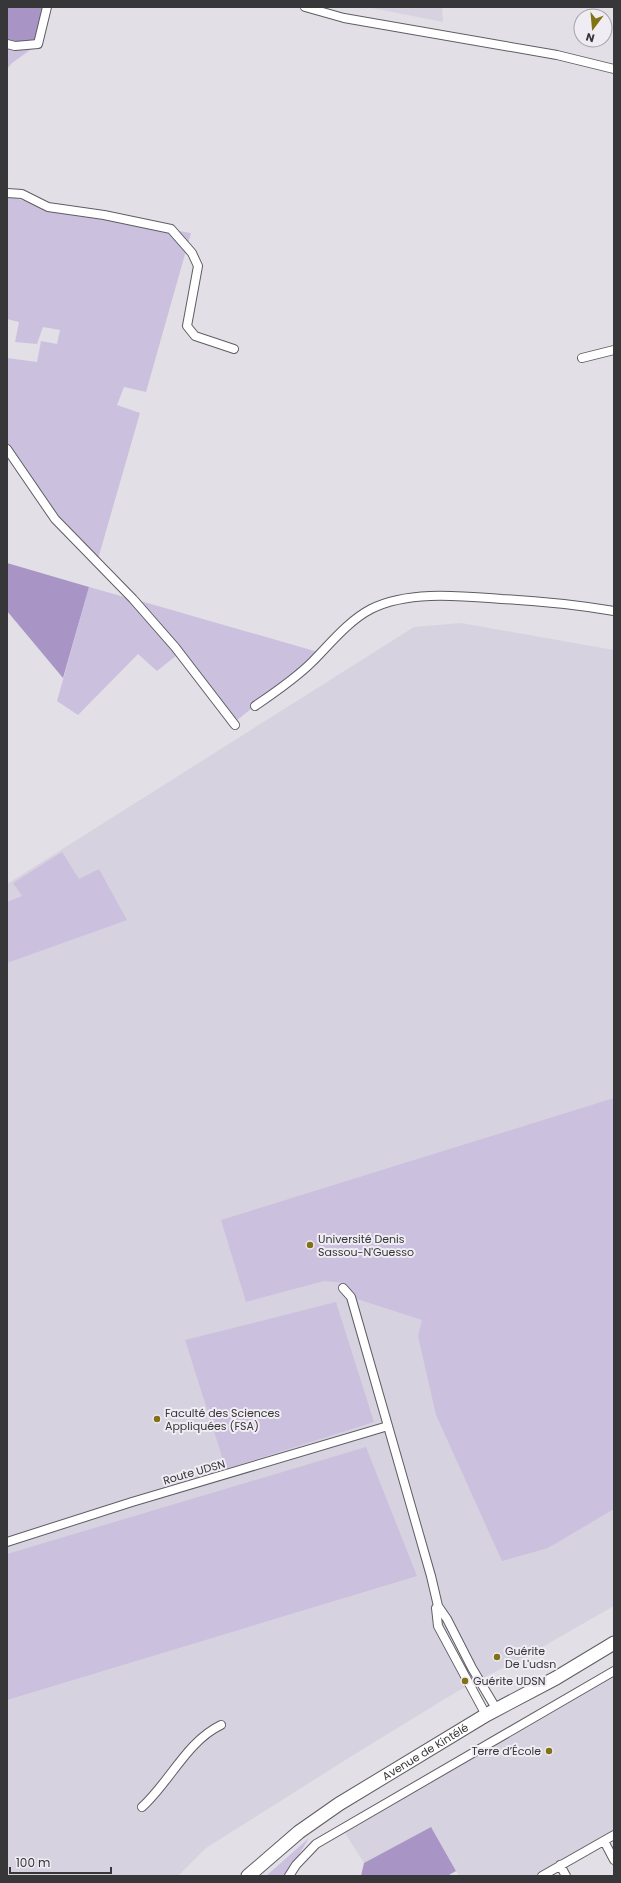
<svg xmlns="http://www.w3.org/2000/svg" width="621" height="1883" viewBox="0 0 621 1883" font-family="Poppins,sans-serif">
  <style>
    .built { fill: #d7d2e0 }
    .green { fill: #ccc0df }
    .forest { fill: #a895c5 }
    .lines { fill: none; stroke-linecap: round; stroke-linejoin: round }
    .street-casing { stroke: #5f5d63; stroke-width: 10 }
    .primary-casing { stroke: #5f5d63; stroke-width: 15 }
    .street { stroke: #fff; stroke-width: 8 }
    .primary { stroke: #fff; stroke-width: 13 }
    .poi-dot { fill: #817213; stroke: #efecf3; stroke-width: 1.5 }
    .labels { text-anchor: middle; stroke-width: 4; stroke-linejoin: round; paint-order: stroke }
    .poi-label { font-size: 11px; fill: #373638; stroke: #efecf3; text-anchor: start }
    .street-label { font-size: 11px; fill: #373638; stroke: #efecf3 }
  </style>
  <rect width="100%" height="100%" fill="#e2dfe6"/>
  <!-- built -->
  <path class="built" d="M 367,7 L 442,7 L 443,22 Z
    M 461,623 L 614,650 L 614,1606 L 530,1654 L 458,1691 L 355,1754 L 206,1848 L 178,1876 L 7,1876 L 7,884 L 414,627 Z
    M 614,1676 L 614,1831 L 535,1876 L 459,1876 L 431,1827 L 364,1863 L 345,1833 Z"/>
  <!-- green -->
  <path class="green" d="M 7,45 L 37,45 L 12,63 L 7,69 Z
    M 8,196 L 62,212 L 191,233 L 146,392 L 124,387 L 117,405 L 140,413 L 98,559 L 68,529 L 42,497 L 7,443 L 7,358 L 37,362 L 41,341 L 57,344 L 60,330 L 43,327 L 37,344 L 15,342 L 19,322 L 7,319 L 7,200 Z
    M 89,587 L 128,598 L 177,655 L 157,671 L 138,654 L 78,715 L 57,701 Z
    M 137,600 L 318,652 L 309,662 L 236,721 Z
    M 62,852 L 79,879 L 99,869 L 127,920 L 7,963 L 7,902 L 22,896 L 13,883 Z
    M 614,1098 L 614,1509 L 548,1548 L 502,1561 L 436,1415 L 418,1336 L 422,1320 L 357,1299 L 345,1283 L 324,1281 L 246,1302 L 221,1220 Z
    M 336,1302 L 374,1422 L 226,1469 L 185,1340 Z
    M 366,1447 L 417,1576 L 7,1700 L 7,1554 Z
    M 309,1838 L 286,1876 L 266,1876 Z"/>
  <!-- forest -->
  <path class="forest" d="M 7,7 L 45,7 L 37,43 L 7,42 Z
    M 7,563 L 89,587 L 63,678 L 7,611 Z
    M 431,1827 L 456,1871 L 447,1876 L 361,1876 L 364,1863 Z"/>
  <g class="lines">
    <defs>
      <path id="street" d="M 305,7 L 344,18 L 557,55 L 614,69
        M 7,44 L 15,46 L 38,44 L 47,7
        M 7,193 L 22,194 L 48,207 L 104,215 L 171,229 L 192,253 L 198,266 L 187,326 L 195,336 L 234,349
        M 582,358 L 614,350
        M 7,449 L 55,519 L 133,599 L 175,647 L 235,725
        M 255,706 C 274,693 295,679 312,662 C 330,644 348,621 371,609 C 408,590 462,596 502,599 C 540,601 577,605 614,611
        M 343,1288 L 351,1297 L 431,1576 L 438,1606 L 447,1619 L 472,1668 L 497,1710
        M 7,1542 L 132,1502 L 388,1426
        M 438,1606 L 436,1608 L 438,1626 L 486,1715
        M 142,1807 C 169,1783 187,1741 221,1725
        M 604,1841 L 614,1860
        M 560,1865 L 566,1876
        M 289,1876 L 296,1865 L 316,1844 L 614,1671
        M 542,1876 L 614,1835"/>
      <g id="primary">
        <path id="s1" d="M 248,1876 L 299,1832 L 339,1804 L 486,1715 L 556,1678 L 614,1643"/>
      </g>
    </defs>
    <!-- street casing -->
    <use href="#street" class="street-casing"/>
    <!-- primary casing -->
    <use href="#primary" class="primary-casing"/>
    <!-- street -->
    <use href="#street" class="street"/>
    <!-- primary -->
    <use href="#primary" class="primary"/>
  </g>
  <!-- markers -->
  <g class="poi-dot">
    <circle cx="310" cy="1245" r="4"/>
    <circle cx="157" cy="1419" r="4"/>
    <circle cx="497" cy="1657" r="4"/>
    <circle cx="465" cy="1681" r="4"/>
    <circle cx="549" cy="1751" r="4"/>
  </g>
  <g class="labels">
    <!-- poi labels -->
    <g class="poi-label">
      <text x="318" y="1243">Université Denis<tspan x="318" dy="13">Sassou-N'Guesso</tspan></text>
      <text x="165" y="1417">Faculté des Sciences<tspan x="165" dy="13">Appliquées (FSA)</tspan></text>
      <text x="505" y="1655">Guérite<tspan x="505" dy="13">De L'udsn</tspan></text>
      <text x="473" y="1685">Guérite UDSN</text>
      <text x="541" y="1755" text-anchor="end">Terre d’École</text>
    </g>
    <!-- street labels -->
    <g class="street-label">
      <text transform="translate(194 1472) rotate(-16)" y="4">Route UDSN</text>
      <text dy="4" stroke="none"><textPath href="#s1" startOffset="217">Avenue de Kintélé</textPath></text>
    </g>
  </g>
  <!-- border -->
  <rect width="621" height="1883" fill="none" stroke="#373638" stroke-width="16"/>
  <!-- north arrow -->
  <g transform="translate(593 28) rotate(196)"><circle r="19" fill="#efecf3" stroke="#a5a3a8"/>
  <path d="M0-3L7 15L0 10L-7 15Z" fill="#817213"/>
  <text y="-6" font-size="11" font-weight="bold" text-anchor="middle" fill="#373638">N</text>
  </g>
  <!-- scale -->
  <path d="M10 1867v6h101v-6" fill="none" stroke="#373638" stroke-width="2"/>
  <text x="16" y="1867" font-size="12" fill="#373638" stroke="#efecf3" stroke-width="3" paint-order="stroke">100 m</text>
</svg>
